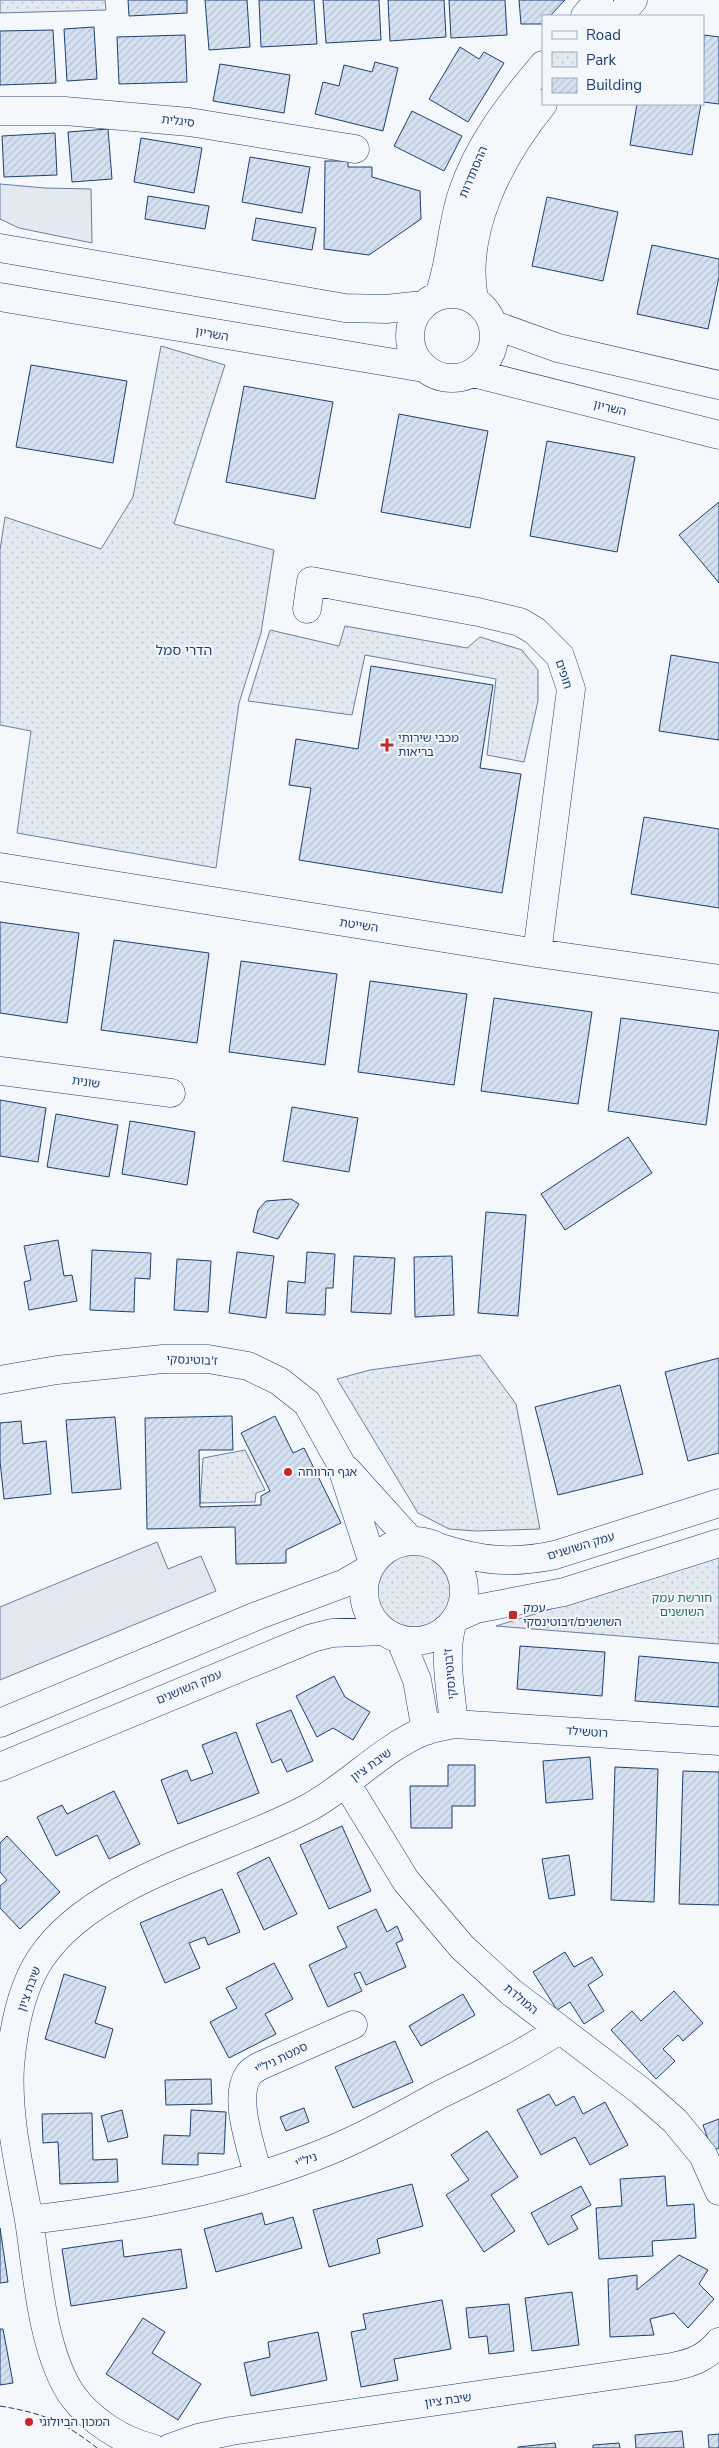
<svg xmlns="http://www.w3.org/2000/svg" width="719" height="2448" viewBox="0 0 719 2448" font-family="'Nunito Sans','Noto Sans Hebrew',sans-serif">
  <style>
    .grass { fill: #e3e9f0; stroke: #687fa3 }
    .park { fill: url(#park-dots); stroke: #687fa3 }
    .parking { fill: #e3e8f0; stroke: #687fa3 }
    .building { fill: url(#building-hatch); stroke: #1d3f73 }
    .lines { fill: none; stroke-linecap: round; stroke-linejoin: round }
    .minor-casing { stroke: #1d3f73; stroke-width: 29 }
    .minor { stroke: #f4f7fb; stroke-width: 28 }
    .fence { stroke: #1d3f73; stroke-width: 1; stroke-dasharray: 6 2.5; stroke-linecap: butt }
    .poi-dot { fill: #c62828; stroke: #f4f7fb; stroke-width: 2 }
    .labels { text-anchor: middle; stroke-width: 4; stroke-linejoin: round; paint-order: stroke }
    .street-label { font-size: 12px; fill: #1d3f73; stroke: #f4f7fb }
    .poi-label { font-size: 12px; fill: #1d3f73; stroke: #f4f7fb; text-anchor: start }
    .park-label { font-size: 12px; fill: #2c6c60; stroke: #f4f7fb }
    .neighbourhood-label { font-size: 14px; fill: #1d3f73; stroke: #f4f7fb }
  </style>
  <defs>
    <pattern id="park-dots" width="8" height="8" patternUnits="userSpaceOnUse" patternTransform="scale(1.25)"><rect width="8" height="8" fill="#e3e9f0"/><path d="M2 2h.1M6 6h.1" fill="none" stroke="#c2c9d1" stroke-width="1.8" stroke-linecap="round"/></pattern>
    <pattern id="building-hatch" width="6" height="6" patternUnits="userSpaceOnUse" patternTransform="scale(1.25)"><rect width="6" height="6" fill="#d5e0f0"/><path d="M-1 1l2-2M0 6l6-6M5 7l2-2" fill="none" stroke="#b6c1d1"/></pattern>
  </defs>
  <rect width="100%" height="100%" fill="#f4f7fb"/>
  <!-- grass -->
  <path class="grass" d="M 0,184 L 45,188 L 91,189 L 92,243 L 19,228 L 0,219 Z"/>
  <!-- park -->
  <path class="park" d="M 0,0 L 105,0 L 106,10 L 0,13 Z
    M 161,346 L 225,365 L 174,524 L 274,550 L 261,633 L 239,703 L 216,868 L 17,833 L 31,731 L 0,725 L 0,550 L 5,517 L 101,549 L 133,497 Z
    M 345,626 L 467,648 L 480,637 L 522,650 L 538,670 L 538,701 L 524,762 L 487,755 L 496,679 L 365,655 L 352,715 L 248,701 L 270,630 L 339,646 Z
    M 480,1355 L 516,1404 L 540,1529 L 476,1531 L 449,1529 L 418,1513 L 337,1379 L 370,1370 Z
    M 245,1450 L 265,1490 L 256,1493 L 255,1502 L 200,1503 L 203,1458 Z
    M374 1591a40 40 0 1 1 80 0a40 40 0 1 1-80 0Z
    M 719,1557 L 719,1644 L 496,1626 Z"/>
  <!-- parking -->
  <path class="parking" d="M 157,1542 L 168,1569 L 201,1556 L 216,1591 L 0,1680 L 0,1607 Z"/>
  <!-- building -->
  <path class="building" d="M 128,0 L 187,0 L 187,13 L 129,16 Z
    M 205,0 L 247,0 L 250,47 L 209,50 Z
    M 259,0 L 314,0 L 317,44 L 261,47 Z
    M 323,0 L 379,0 L 381,40 L 326,43 Z
    M 388,0 L 444,0 L 446,37 L 390,41 Z
    M 449,0 L 505,0 L 507,35 L 451,38 Z
    M 519,0 L 565,0 L 550,16 L 543,16 L 543,24 L 521,24 Z
    M 94,27 L 97,79 L 67,81 L 64,29 Z
    M 53,30 L 56,83 L 0,85 L 0,31 Z
    M 185,35 L 187,82 L 119,84 L 117,37 Z
    M 704,35 L 719,37 L 719,104 L 703,102 Z
    M 460,47 L 479,59 L 484,52 L 504,63 L 468,122 L 429,99 Z
    M 375,62 L 398,68 L 383,131 L 315,114 L 323,82 L 339,86 L 344,65 L 372,72 Z
    M 220,64 L 290,75 L 284,113 L 213,101 Z
    M 637,104 L 701,104 L 692,155 L 630,145 Z
    M 412,111 L 462,136 L 444,171 L 394,146 Z
    M 108,129 L 112,179 L 72,182 L 68,132 Z
    M 55,133 L 57,175 L 4,177 L 2,136 Z
    M 141,138 L 202,148 L 194,193 L 134,182 Z
    M 250,157 L 310,167 L 302,213 L 242,202 Z
    M 325,161 L 348,161 L 348,167 L 372,167 L 372,177 L 420,191 L 421,219 L 369,255 L 324,249 Z
    M 148,196 L 209,206 L 205,229 L 145,219 Z
    M 547,197 L 618,212 L 603,281 L 532,266 Z
    M 256,218 L 316,228 L 312,250 L 252,240 Z
    M 652,245 L 719,259 L 719,277 L 708,329 L 637,314 Z
    M 31,365 L 127,381 L 113,463 L 16,447 Z
    M 244,386 L 333,402 L 315,499 L 226,482 Z
    M 399,414 L 488,431 L 470,528 L 381,512 Z
    M 547,441 L 635,457 L 617,552 L 530,536 Z
    M 719,502 L 719,583 L 679,535 Z
    M 671,655 L 719,663 L 719,740 L 659,731 Z
    M 371,666 L 493,685 L 480,768 L 521,774 L 502,893 L 299,860 L 311,788 L 289,785 L 296,739 L 358,749 Z
    M 644,817 L 719,829 L 719,908 L 631,894 Z
    M 0,922 L 79,933 L 67,1023 L 0,1013 Z
    M 114,940 L 209,953 L 197,1043 L 101,1030 Z
    M 241,961 L 337,974 L 325,1065 L 229,1052 Z
    M 370,981 L 467,994 L 454,1085 L 358,1072 Z
    M 494,998 L 592,1012 L 578,1104 L 481,1091 Z
    M 621,1018 L 719,1031 L 706,1125 L 608,1111 Z
    M 0,1100 L 46,1108 L 38,1162 L 0,1156 Z
    M 292,1107 L 358,1118 L 349,1172 L 283,1161 Z
    M 56,1114 L 118,1125 L 109,1177 L 47,1167 Z
    M 130,1121 L 195,1132 L 187,1185 L 122,1174 Z
    M 628,1137 L 652,1173 L 565,1230 L 541,1194 Z
    M 291,1199 L 299,1204 L 278,1239 L 253,1232 L 258,1210 L 266,1201 Z
    M 486,1212 L 526,1215 L 518,1316 L 478,1313 Z
    M 58,1240 L 64,1276 L 72,1275 L 77,1301 L 29,1310 L 24,1282 L 31,1280 L 24,1246 Z
    M 92,1250 L 151,1253 L 150,1279 L 135,1278 L 134,1312 L 90,1310 Z
    M 237,1252 L 274,1256 L 266,1318 L 229,1313 Z
    M 307,1252 L 335,1254 L 333,1288 L 326,1288 L 325,1315 L 286,1313 L 288,1281 L 305,1283 Z
    M 354,1256 L 395,1258 L 391,1314 L 351,1312 Z
    M 452,1256 L 454,1315 L 415,1317 L 414,1257 Z
    M 177,1259 L 211,1261 L 208,1312 L 174,1310 Z
    M 719,1358 L 719,1453 L 688,1461 L 665,1372 Z
    M 620,1385 L 643,1474 L 558,1495 L 535,1407 Z
    M 232,1416 L 233,1450 L 199,1450 L 200,1507 L 261,1505 L 261,1496 L 270,1491 L 241,1433 L 275,1416 L 293,1453 L 304,1448 L 341,1523 L 286,1550 L 286,1563 L 236,1564 L 235,1527 L 147,1529 L 145,1418 Z
    M 115,1417 L 121,1489 L 72,1493 L 66,1420 Z
    M 21,1421 L 23,1444 L 46,1441 L 51,1494 L 4,1499 L 0,1461 L 0,1423 Z
    M 520,1646 L 605,1652 L 602,1696 L 517,1689 Z
    M 639,1656 L 719,1663 L 719,1707 L 635,1701 Z
    M 334,1676 L 345,1697 L 370,1712 L 353,1740 L 333,1728 L 317,1737 L 296,1696 Z
    M 291,1710 L 313,1761 L 287,1772 L 281,1759 L 272,1763 L 256,1724 Z
    M 236,1732 L 259,1793 L 178,1824 L 161,1780 L 187,1770 L 191,1781 L 213,1773 L 202,1745 Z
    M 590,1757 L 593,1799 L 546,1803 L 543,1761 Z
    M 448,1765 L 475,1765 L 475,1806 L 452,1806 L 452,1828 L 411,1828 L 410,1786 L 448,1786 Z
    M 615,1767 L 658,1769 L 654,1902 L 611,1900 Z
    M 683,1771 L 719,1772 L 719,1905 L 679,1904 Z
    M 114,1791 L 140,1844 L 109,1859 L 97,1835 L 56,1856 L 37,1817 L 62,1805 L 67,1814 Z
    M 342,1826 L 371,1891 L 329,1909 L 300,1845 Z
    M 7,1836 L 60,1892 L 20,1929 L 0,1908 L 0,1886 L 7,1880 L 0,1872 L 0,1843 Z
    M 569,1855 L 575,1895 L 549,1899 L 542,1859 Z
    M 269,1857 L 297,1914 L 264,1930 L 237,1873 Z
    M 222,1889 L 240,1932 L 208,1945 L 205,1937 L 189,1943 L 200,1968 L 165,1983 L 140,1923 Z
    M 376,1909 L 387,1932 L 397,1926 L 403,1940 L 396,1943 L 406,1967 L 366,1985 L 360,1972 L 354,1974 L 362,1991 L 328,2007 L 309,1965 L 347,1947 L 337,1927 Z
    M 565,1952 L 574,1967 L 592,1957 L 603,1975 L 588,1985 L 604,2011 L 584,2024 L 570,2002 L 557,2010 L 533,1972 Z
    M 274,1963 L 293,1999 L 265,2014 L 276,2034 L 229,2058 L 210,2022 L 237,2008 L 226,1988 Z
    M 64,1974 L 106,1987 L 95,2023 L 113,2029 L 105,2058 L 45,2039 Z
    M 674,1991 L 703,2023 L 683,2041 L 678,2035 L 663,2049 L 675,2061 L 656,2079 L 611,2030 L 632,2011 L 641,2021 Z
    M 463,1994 L 475,2015 L 421,2046 L 409,2026 Z
    M 395,2041 L 413,2082 L 353,2108 L 335,2067 Z
    M 211,2079 L 212,2104 L 166,2105 L 165,2080 Z
    M 549,2094 L 556,2106 L 574,2096 L 583,2114 L 605,2102 L 628,2145 L 590,2165 L 575,2137 L 541,2155 L 517,2110 Z
    M 304,2108 L 309,2122 L 286,2131 L 280,2117 Z
    M 122,2110 L 128,2137 L 108,2142 L 101,2116 Z
    M 191,2110 L 226,2112 L 224,2154 L 198,2153 L 198,2165 L 162,2164 L 164,2135 L 190,2136 Z
    M 92,2113 L 93,2160 L 117,2159 L 118,2182 L 60,2184 L 58,2142 L 43,2143 L 42,2114 Z
    M 719,2119 L 719,2148 L 712,2151 L 703,2125 Z
    M 487,2131 L 518,2177 L 491,2195 L 515,2231 L 484,2252 L 446,2195 L 469,2180 L 451,2155 Z
    M 665,2176 L 667,2206 L 694,2204 L 696,2238 L 652,2241 L 653,2256 L 599,2259 L 596,2208 L 622,2206 L 620,2179 Z
    M 412,2184 L 423,2226 L 377,2239 L 380,2253 L 329,2267 L 313,2210 Z
    M 581,2186 L 591,2205 L 571,2216 L 578,2229 L 548,2245 L 531,2213 Z
    M 262,2213 L 265,2225 L 293,2217 L 302,2248 L 216,2272 L 204,2229 Z
    M 0,2228 L 8,2282 L 0,2283 Z
    M 122,2240 L 124,2257 L 181,2249 L 187,2288 L 71,2306 L 62,2249 Z
    M 679,2255 L 708,2270 L 699,2284 L 714,2299 L 688,2328 L 674,2313 L 650,2319 L 654,2335 L 610,2337 L 608,2279 L 637,2275 L 637,2290 Z
    M 572,2292 L 579,2345 L 532,2351 L 525,2298 Z
    M 442,2300 L 451,2349 L 394,2359 L 398,2380 L 361,2387 L 351,2332 L 366,2329 L 363,2314 Z
    M 509,2304 L 514,2351 L 489,2354 L 487,2336 L 469,2338 L 466,2308 Z
    M 143,2318 L 165,2332 L 152,2353 L 201,2384 L 178,2420 L 106,2374 Z
    M 0,2329 L 3,2329 L 13,2383 L 0,2385 Z
    M 318,2332 L 327,2380 L 251,2396 L 244,2363 L 270,2357 L 268,2342 Z
    M 682,2431 L 684,2448 L 636,2448 L 635,2435 Z
    M 719,2434 L 719,2448 L 709,2448 L 708,2435 Z
    M 555,2443 L 556,2448 L 518,2448 L 518,2447 Z
    M 619,2443 L 620,2448 L 593,2448 L 593,2445 Z"/>
  <g class="lines">
    <defs>
      <path id="minor" d="M 585,16 L 599,0
        M 619,16 L 633,0
        M 0,111 L 65,111 L 189,122 L 355,149
        M 0,248 L 345,308 L 386,309 L 423,305
        M410 336a42 42 0 1 1 84 0a42 42 0 1 1-84 0Z
        M 439,295 C 451,263 451,227 462,194 C 478,145 510,104 543,65
        M 0,297 L 424,368
        M 474,299 C 461,230 501,156 543,104
        M 494,325 L 558,348 L 719,385
        M 473,373 L 719,435
        M 307,609 L 311,581 L 478,612 L 520,622 L 535,631 L 560,656 L 571,689 L 537,953
        M 0,867 L 537,953 L 719,979
        M 0,1071 L 171,1093
        M 0,1380 L 57,1370 L 163,1359 L 208,1359 L 248,1366 L 279,1381 L 307,1403 L 340,1462 L 373,1563
        M 347,1470 L 411,1541
        M364 1591a50 50 0 1 1 100 0a50 50 0 1 1-100 0Z
        M 441,1548 C 481,1561 513,1564 555,1555 L 719,1503
        M 456,1618 L 476,1609 L 564,1592 L 719,1543
        M 452,1624 C 443,1657 451,1691 454,1724
        M 400,1639 L 417,1680 L 426,1731
        M 0,1723 L 259,1615 L 345,1583 L 369,1569
        M 0,1767 L 312,1638 L 332,1633 L 384,1631
        M 346,1783 L 406,1881 L 462,1947 L 511,1992 L 642,2092 L 675,2121 L 703,2155 L 719,2191
        M 258,2175 C 252,2149 232,2097 249,2074 C 252,2070 258,2067 262,2065 L 353,2025
        M 29,2220 C 131,2208 235,2190 331,2150 C 368,2135 404,2114 439,2095 C 480,2075 521,2055 559,2030
        M 152,2448 C 122,2441 90,2420 72,2395 C 42,2351 37,2272 29,2220 C 20,2170 7,2118 10,2066 C 13,2031 21,1988 41,1958 C 94,1879 226,1852 308,1808 C 349,1786 381,1749 424,1731 C 434,1728 445,1726 454,1724 L 719,1741
        M 170,2448 L 198,2438 L 231,2431 L 672,2367 C 692,2363 706,2358 719,2342"/>
    </defs>
    <!-- minor casing -->
    <use href="#minor" class="minor-casing"/>
    <!-- minor -->
    <use href="#minor" class="minor"/>
    <!-- fence -->
    <path class="fence" d="M 0,2406 C 42,2413 63,2421 97,2448"/>
  </g>
  <!-- markers -->
  <g class="poi-dot">
    <path d="M384.5 737.5h5v5h5v5h-5v5h-5v-5h-5v-5h5z"/>
    <circle cx="288" cy="1472" r="5"/>
    <rect x="508" y="1610" width="10" height="10" rx="2.5"/>
    <circle cx="29" cy="2422" r="5"/>
  </g>
  <g class="labels">
    <!-- street labels -->
    <g class="street-label">
      <text transform="translate(178 121) rotate(7)" y="4">סיגלית</text>
      <text transform="translate(473 172) rotate(-67)" y="4">ההסתדרות</text>
      <text transform="translate(212 334) rotate(10)" y="4">השריון</text>
      <text transform="translate(610 408) rotate(14)" y="4">השריון</text>
      <text transform="translate(564 674) rotate(72)" y="4">חופים</text>
      <text transform="translate(359 925) rotate(9)" y="4">השייטת</text>
      <text transform="translate(86 1082) rotate(8)" y="4">שונית</text>
      <text transform="translate(192 1360) rotate(2)" y="4">ז'בוטינסקי</text>
      <text transform="translate(581 1546) rotate(-17)" y="4">עמק השושנים</text>
      <text transform="translate(450 1674) rotate(-95)" y="4">ז'בוטינסקי</text>
      <text transform="translate(189 1687) rotate(-23)" y="4">עמק השושנים</text>
      <text transform="translate(587 1732) rotate(4)" y="4">רוטשילד</text>
      <text transform="translate(371 1765) rotate(-36)" y="4">שיבת ציון</text>
      <text transform="translate(29 1989) rotate(-70)" y="4">שיבת ציון</text>
      <text transform="translate(521 1999) rotate(40)" y="4">המולדת</text>
      <text transform="translate(281 2058) rotate(-26)" y="4">סמטת ניל"י</text>
      <text transform="translate(306 2160) rotate(-21)" y="4">ניל"י</text>
      <text transform="translate(448 2400) rotate(-8)" y="4">שיבת ציון</text>
    </g>
    <!-- poi labels -->
    <g class="poi-label">
      <text x="398" y="742">מכבי שירותי<tspan x="398" dy="14">בריאות</tspan></text>
      <text x="298" y="1476">אגף הרווחה</text>
      <text x="523" y="1612">עמק<tspan x="523" dy="14">השושנים/ז׳בוטינסקי</tspan></text>
      <text x="39" y="2426">המכון הביולוגי</text>
    </g>
    <!-- park labels -->
    <g class="park-label">
      <text x="682" y="1602">חורשת עמק<tspan x="682" dy="14">השושנים</tspan></text>
    </g>
    <!-- neighbourhood labels -->
    <g class="neighbourhood-label">
      <text x="184" y="655">הדרי סמל</text>
    </g>
  </g>
  <!-- legend -->
  <rect x="542" y="15" width="162" height="90" fill="#f4f7fb" stroke="#9eadc5"/>
  <rect x="552" y="31" width="25" height="8" fill="#f4f7fb" stroke="#9eadc5"/>
  <text x="586" y="40" font-size="15" fill="#1d3f73">Road</text>
  <rect x="552" y="52" width="25" height="15" fill="url(#park-dots)" stroke="#9eadc5"/>
  <text x="586" y="65" font-size="15" fill="#1d3f73">Park</text>
  <rect x="552" y="78" width="25" height="15" fill="url(#building-hatch)" stroke="#9eadc5"/>
  <text x="586" y="90" font-size="15" fill="#1d3f73">Building</text>
</svg>
